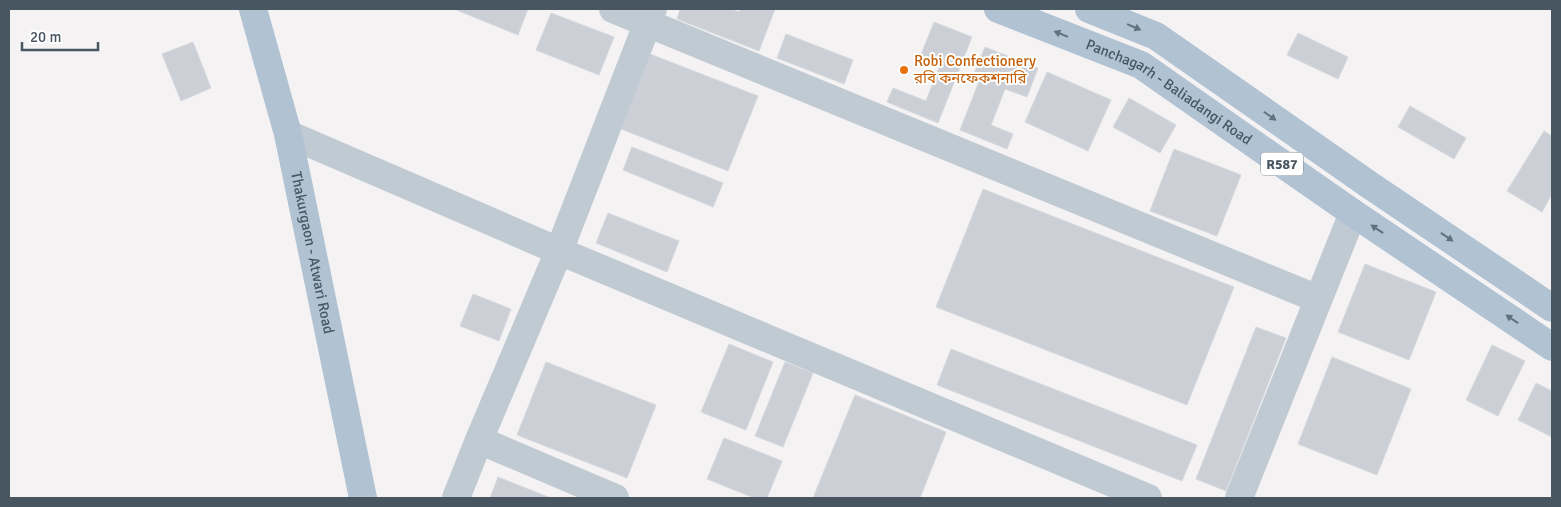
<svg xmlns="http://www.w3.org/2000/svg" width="1561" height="507" viewBox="0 0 1561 507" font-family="Signika,'Noto Sans Bengali',sans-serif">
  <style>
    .building { fill: #cccfd5; stroke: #d6d9de }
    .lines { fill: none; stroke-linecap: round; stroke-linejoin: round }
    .minor { stroke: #c0cad3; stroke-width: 28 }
    .major { stroke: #b1c2d3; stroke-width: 28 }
    .oneway { fill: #62717e }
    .food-dot { fill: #e8710a; stroke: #fff; stroke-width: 2 }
    .labels { text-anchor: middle; stroke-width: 4; stroke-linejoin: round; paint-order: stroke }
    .shield { fill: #fff; stroke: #7f8991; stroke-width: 1 }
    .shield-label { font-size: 14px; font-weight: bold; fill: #485662 }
    .food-label { font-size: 15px; fill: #c56008; stroke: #fff; text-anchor: start }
    .street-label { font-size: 15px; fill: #485662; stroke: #fff }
  </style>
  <rect width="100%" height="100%" fill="#f5f2f3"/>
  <!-- building -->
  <path class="building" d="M 454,9 L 528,9 L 518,35 Z
    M 680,9 L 731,9 L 739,12 L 740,9 L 775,9 L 759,51 L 677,19 Z
    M 551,13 L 614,37 L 599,75 L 536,50 Z
    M 934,22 L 972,37 L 938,123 L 887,102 L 893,88 L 926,101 L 940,65 L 920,57 Z
    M 1298,33 L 1348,57 L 1338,79 L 1287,55 Z
    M 786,34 L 853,60 L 844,84 L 777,58 Z
    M 193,42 L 211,88 L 181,101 L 162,54 Z
    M 985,47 L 1038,68 L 1027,97 L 1005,89 L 991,125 L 1013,134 L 1007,149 L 960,130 L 980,79 L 973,76 Z
    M 650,54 L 758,96 L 728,171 L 621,129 Z
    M 1047,72 L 1111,100 L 1088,151 L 1025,122 Z
    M 1129,98 L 1176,125 L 1160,153 L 1113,127 Z
    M 1410,106 L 1466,138 L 1454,159 L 1398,127 Z
    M 1544,131 L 1552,136 L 1552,194 L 1542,212 L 1507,191 Z
    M 632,147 L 723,183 L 713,207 L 623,170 Z
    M 1174,149 L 1241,175 L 1217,236 L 1150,211 Z
    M 983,189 L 1234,287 L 1187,405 L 936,307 Z
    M 608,213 L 679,241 L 667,272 L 596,243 Z
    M 1365,264 L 1436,292 L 1409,360 L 1338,332 Z
    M 473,294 L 511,309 L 499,341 L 460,326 Z
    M 1256,327 L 1286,338 L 1226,491 L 1196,479 Z
    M 729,344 L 773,362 L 746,430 L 701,412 Z
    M 1492,345 L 1525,361 L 1498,416 L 1466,400 Z
    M 951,349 L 1197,445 L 1182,481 L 937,385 Z
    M 1332,357 L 1411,389 L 1377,475 L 1298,444 Z
    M 546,362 L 656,405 L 627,478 L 517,435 Z
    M 785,362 L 813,373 L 783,447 L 755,436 Z
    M 1536,383 L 1552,391 L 1552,437 L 1518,420 Z
    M 855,395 L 946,432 L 920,498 L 813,498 Z
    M 724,438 L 782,461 L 767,498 L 754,498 L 707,479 Z
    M 498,477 L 551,498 L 490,498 Z"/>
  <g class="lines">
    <!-- minor -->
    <path class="minor" d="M 613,9 L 1318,299
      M 288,134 L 559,251 L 1148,498
      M 479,440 L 615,498
      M 456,498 L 479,440 L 559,251 L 653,9
      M 1239,498 L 1353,213"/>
    <!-- major -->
    <g class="major">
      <path id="s1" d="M 253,9 L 288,134 L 363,498"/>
      <path id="s2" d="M 998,9 L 1141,65 L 1353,213 L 1552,347"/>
      <path d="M 1089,9 L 1156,36 L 1371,186 L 1552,308"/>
    </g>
  </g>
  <!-- one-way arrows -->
  <defs><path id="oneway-solid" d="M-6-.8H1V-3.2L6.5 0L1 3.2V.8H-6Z" transform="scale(1.25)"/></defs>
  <g class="oneway">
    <use href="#oneway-solid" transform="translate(1134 27) rotate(23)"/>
    <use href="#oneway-solid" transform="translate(1061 34) rotate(-158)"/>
    <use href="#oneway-solid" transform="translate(1270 116) rotate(35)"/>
    <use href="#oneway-solid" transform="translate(1377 229) rotate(-146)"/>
    <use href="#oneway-solid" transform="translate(1447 237) rotate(34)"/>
    <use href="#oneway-solid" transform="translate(1512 319) rotate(-146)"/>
  </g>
  <!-- markers -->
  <circle class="food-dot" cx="904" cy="70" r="5"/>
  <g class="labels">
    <!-- shield labels -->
    <rect class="shield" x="1261" y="152.5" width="42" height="23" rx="4"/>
    <g class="shield-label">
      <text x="1282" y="169">R587</text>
    </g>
    <!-- food labels -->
    <g class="food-label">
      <text x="914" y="66">Robi Confectionery<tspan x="914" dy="17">রবি কনফেকশনারি</tspan></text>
    </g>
    <!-- street labels -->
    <g class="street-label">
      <text dy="5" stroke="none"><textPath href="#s2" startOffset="191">Panchagarh - Baliadangi Road</textPath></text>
      <text dy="5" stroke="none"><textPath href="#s1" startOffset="251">Thakurgaon - Atwari Road</textPath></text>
    </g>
  </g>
  <!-- border -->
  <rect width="1561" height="507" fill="none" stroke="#485662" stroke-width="20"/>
  <!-- scale -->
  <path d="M22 42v8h76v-8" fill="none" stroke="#485662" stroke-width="2.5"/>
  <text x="30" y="42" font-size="15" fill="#485662" stroke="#ffffff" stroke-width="4" paint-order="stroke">20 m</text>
</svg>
